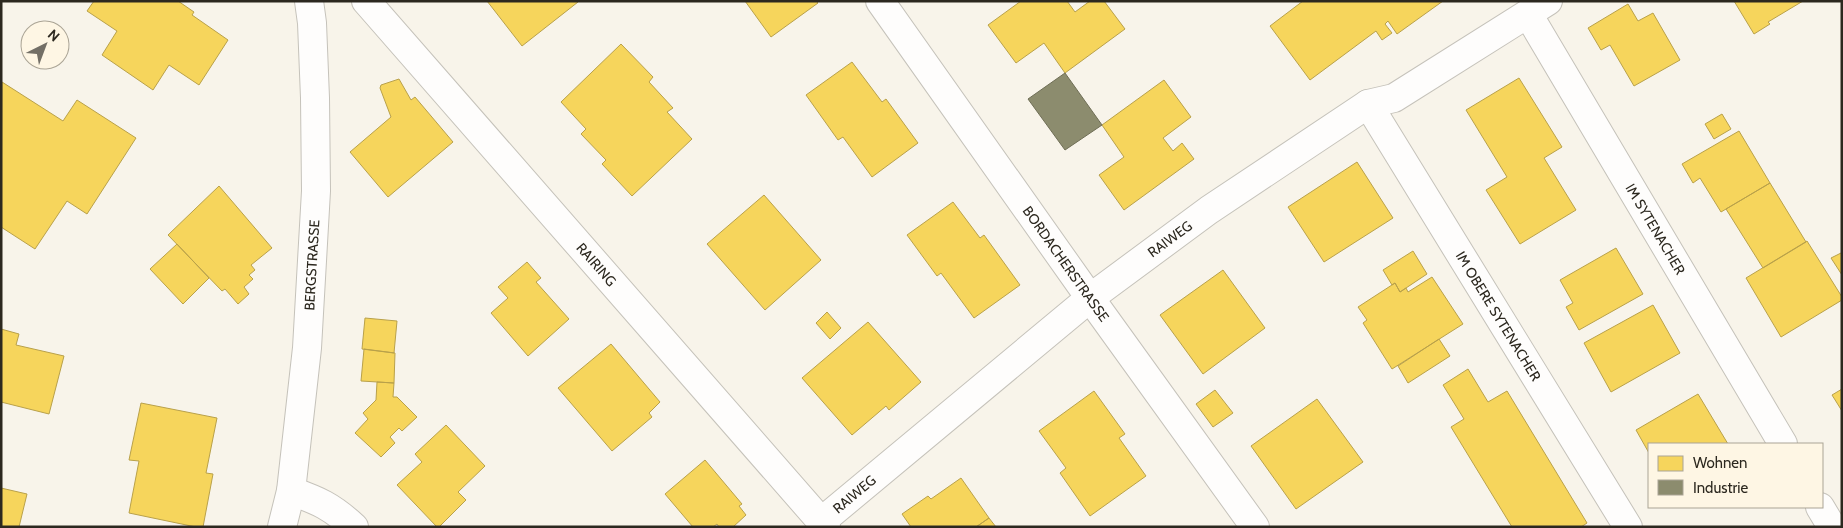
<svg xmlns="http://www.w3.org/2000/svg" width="1843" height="528" viewBox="0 0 1843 528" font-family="Cabin,sans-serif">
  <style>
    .homes { fill: #f6d55c; stroke: #b9a14a }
    .industry { fill: #8c8c6e; stroke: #6f6e56 }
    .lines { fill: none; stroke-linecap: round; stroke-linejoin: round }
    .street-casing { stroke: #c5c2ba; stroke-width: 30 }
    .street { stroke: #fefdfc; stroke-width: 28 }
    .labels { text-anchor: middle; stroke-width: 5; stroke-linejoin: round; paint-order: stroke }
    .street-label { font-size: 14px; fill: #2c281f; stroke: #fef6e4 }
  </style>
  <rect width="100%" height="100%" fill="#f8f4ea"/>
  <!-- homes -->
  <path class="homes" d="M 94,1 L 178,1 L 194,12 L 192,15 L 228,40 L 199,85 L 169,65 L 153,90 L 102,55 L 117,31 L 87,11 Z
    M 487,1 L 578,1 L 578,2 L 522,46 Z
    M 745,1 L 816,1 L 818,3 L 771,37 Z
    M 1021,1 L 1067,1 L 1075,12 L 1090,1 L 1104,1 L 1125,29 L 1065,73 L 1044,43 L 1016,63 L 988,25 Z
    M 1303,1 L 1443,1 L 1397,34 L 1388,21 L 1385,24 L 1392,33 L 1382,40 L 1376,31 L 1310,80 L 1270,26 Z
    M 1734,1 L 1803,1 L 1768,22 L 1770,24 L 1754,34 Z
    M 1628,4 L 1638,21 L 1653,13 L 1680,60 L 1634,86 L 1610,45 L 1601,50 L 1588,28 Z
    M 621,44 L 653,77 L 649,82 L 673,108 L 667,112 L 692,139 L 632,196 L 602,164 L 606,160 L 581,134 L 586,129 L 561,102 Z
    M 852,62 L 882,102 L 886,99 L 918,143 L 872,177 L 843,137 L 838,140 L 806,95 Z
    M 1519,78 L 1562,147 L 1544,158 L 1576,210 L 1520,244 L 1486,190 L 1507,177 L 1466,110 Z
    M 399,79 L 411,100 L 415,97 L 453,142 L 388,197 L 350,152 L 391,117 L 380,88 L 381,85 Z
    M 1164,80 L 1191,117 L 1163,138 L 1173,151 L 1182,143 L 1194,159 L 1124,210 L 1099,175 L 1124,157 L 1102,125 Z
    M 2,82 L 63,121 L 77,100 L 136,138 L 87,214 L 67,201 L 35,249 L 1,227 Z
    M 1722,114 L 1731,129 L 1714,139 L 1705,124 Z
    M 1739,131 L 1770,183 L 1721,212 L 1700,178 L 1693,183 L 1682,164 Z
    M 1357,162 L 1393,218 L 1324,262 L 1288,207 Z
    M 1770,183 L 1806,242 L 1763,268 L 1726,209 Z
    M 219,186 L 272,248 L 251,265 L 255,270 L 249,275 L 253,279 L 244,287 L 249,294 L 238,304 L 225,289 L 222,291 L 168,235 Z
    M 764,195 L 821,260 L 765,310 L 707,244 Z
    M 953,202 L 980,238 L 984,235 L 1020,285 L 974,318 L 941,273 L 937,276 L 907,235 Z
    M 1807,241 L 1842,297 L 1842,300 L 1781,337 L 1746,278 Z
    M 177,244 L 209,278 L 183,304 L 150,269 Z
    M 1616,248 L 1643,294 L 1579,330 L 1566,307 L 1573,303 L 1560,280 Z
    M 1413,251 L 1427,274 L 1400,292 L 1395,283 L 1392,285 L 1383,270 Z
    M 1841,253 L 1842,254 L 1842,275 L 1831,258 Z
    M 527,262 L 541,278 L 536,282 L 569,319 L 528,356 L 491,313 L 508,298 L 498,287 Z
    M 1223,270 L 1265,328 L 1203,374 L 1160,315 Z
    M 1432,277 L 1463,324 L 1392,369 L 1363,323 L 1367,320 L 1358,307 L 1395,283 L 1400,292 L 1406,288 L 1408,292 Z
    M 1653,305 L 1680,353 L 1611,392 L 1584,343 Z
    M 827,312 L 841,328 L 830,339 L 816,323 Z
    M 365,318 L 397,321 L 394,353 L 362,349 Z
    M 868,322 L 921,382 L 889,410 L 886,406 L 852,435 L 802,378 Z
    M 1,329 L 19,334 L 16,345 L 64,356 L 49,414 L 1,402 Z
    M 1439,339 L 1450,356 L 1408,383 L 1398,366 Z
    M 611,344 L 660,402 L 649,413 L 652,417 L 612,451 L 558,388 Z
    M 364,349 L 395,353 L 394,383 L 361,381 Z
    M 1468,369 L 1488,402 L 1507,391 L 1587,523 L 1581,527 L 1512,527 L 1451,427 L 1464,419 L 1443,385 Z
    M 377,382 L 394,383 L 393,397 L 397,397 L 417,417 L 402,431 L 399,428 L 390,437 L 395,443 L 381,457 L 355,433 L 368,419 L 363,413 L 376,400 Z
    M 1842,389 L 1842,411 L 1832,395 Z
    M 1215,390 L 1233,413 L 1213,427 L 1196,404 Z
    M 1094,391 L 1125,434 L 1119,438 L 1146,476 L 1090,516 L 1060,473 L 1066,468 L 1039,431 Z
    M 1698,394 L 1728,444 L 1649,444 L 1649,453 L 1636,430 Z
    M 1317,399 L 1363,462 L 1296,509 L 1251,446 Z
    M 141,403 L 217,418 L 206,473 L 213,474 L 203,527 L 196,527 L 129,513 L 139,461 L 129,460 Z
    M 446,425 L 485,466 L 458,492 L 466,500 L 439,527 L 437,527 L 397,485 L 422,462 L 415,454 Z
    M 705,460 L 742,504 L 739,506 L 746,515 L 733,527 L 719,527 L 717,524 L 713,527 L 693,527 L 665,494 Z
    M 961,478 L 989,518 L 976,527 L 911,527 L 902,514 L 928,496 L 931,499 Z
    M 1,488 L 27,494 L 19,527 L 1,527 Z
    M 989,518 L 996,527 L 976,527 Z"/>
  <!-- industry -->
  <path class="industry" d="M 1065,73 L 1102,125 L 1065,150 L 1028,99 Z"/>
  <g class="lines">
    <defs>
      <g id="street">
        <path id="s1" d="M 366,1 L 826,527"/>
        <path id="s2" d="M 880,1 L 1090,298 L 1255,527"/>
        <path id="s3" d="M 1528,14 L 1783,444"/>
        <path id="s4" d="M 1368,104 L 1628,527"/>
        <path d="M 291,491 C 319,501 331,506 354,527"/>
        <path d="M 1820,507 L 1832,527"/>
        <path id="s5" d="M 822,521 L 1090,298 L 1209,210 L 1368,104 L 1394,98 L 1548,1"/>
        <path id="s6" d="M 282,527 L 291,491 L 307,348 L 316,191 L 315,98 L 312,23 L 309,1"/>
      </g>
    </defs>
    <!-- street casing -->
    <use href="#street" class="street-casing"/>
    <!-- street -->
    <use href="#street" class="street"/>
  </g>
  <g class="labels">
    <!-- street labels -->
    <g class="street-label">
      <text dy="5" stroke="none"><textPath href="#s3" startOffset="250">IM SYTENACHER</textPath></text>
      <text dy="5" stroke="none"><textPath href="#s5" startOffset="448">RAIWEG</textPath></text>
      <text dy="5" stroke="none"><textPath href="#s1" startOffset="350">RAIRING</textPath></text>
      <text dy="5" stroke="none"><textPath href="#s6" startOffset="264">BERGSTRASSE</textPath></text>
      <text dy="5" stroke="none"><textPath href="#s2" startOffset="322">BORDACHERSTRASSE</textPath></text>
      <text dy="5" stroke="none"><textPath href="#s4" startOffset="249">IM OBERE SYTENACHER</textPath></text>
      <text dy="5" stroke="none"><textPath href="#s5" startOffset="42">RAIWEG</textPath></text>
    </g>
  </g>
  <!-- border -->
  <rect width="1843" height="528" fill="none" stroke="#2c281f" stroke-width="5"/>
  <!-- legend -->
  <rect x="1648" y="443" width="175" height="65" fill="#fef6e4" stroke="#aaa495"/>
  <rect x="1658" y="456" width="25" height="15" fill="#f6d55c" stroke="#aaa495"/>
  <text x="1693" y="468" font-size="15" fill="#2c281f">Wohnen</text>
  <rect x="1658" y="480" width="25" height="15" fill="#8c8c6e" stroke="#aaa495"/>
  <text x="1693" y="493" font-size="15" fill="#2c281f">Industrie</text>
  <!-- north arrow -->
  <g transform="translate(45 45) rotate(42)"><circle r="24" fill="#fef6e4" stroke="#aaa495"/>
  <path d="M0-4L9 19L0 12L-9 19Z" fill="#736f66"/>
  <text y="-8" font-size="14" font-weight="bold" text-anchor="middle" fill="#2c281f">N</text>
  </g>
</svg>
